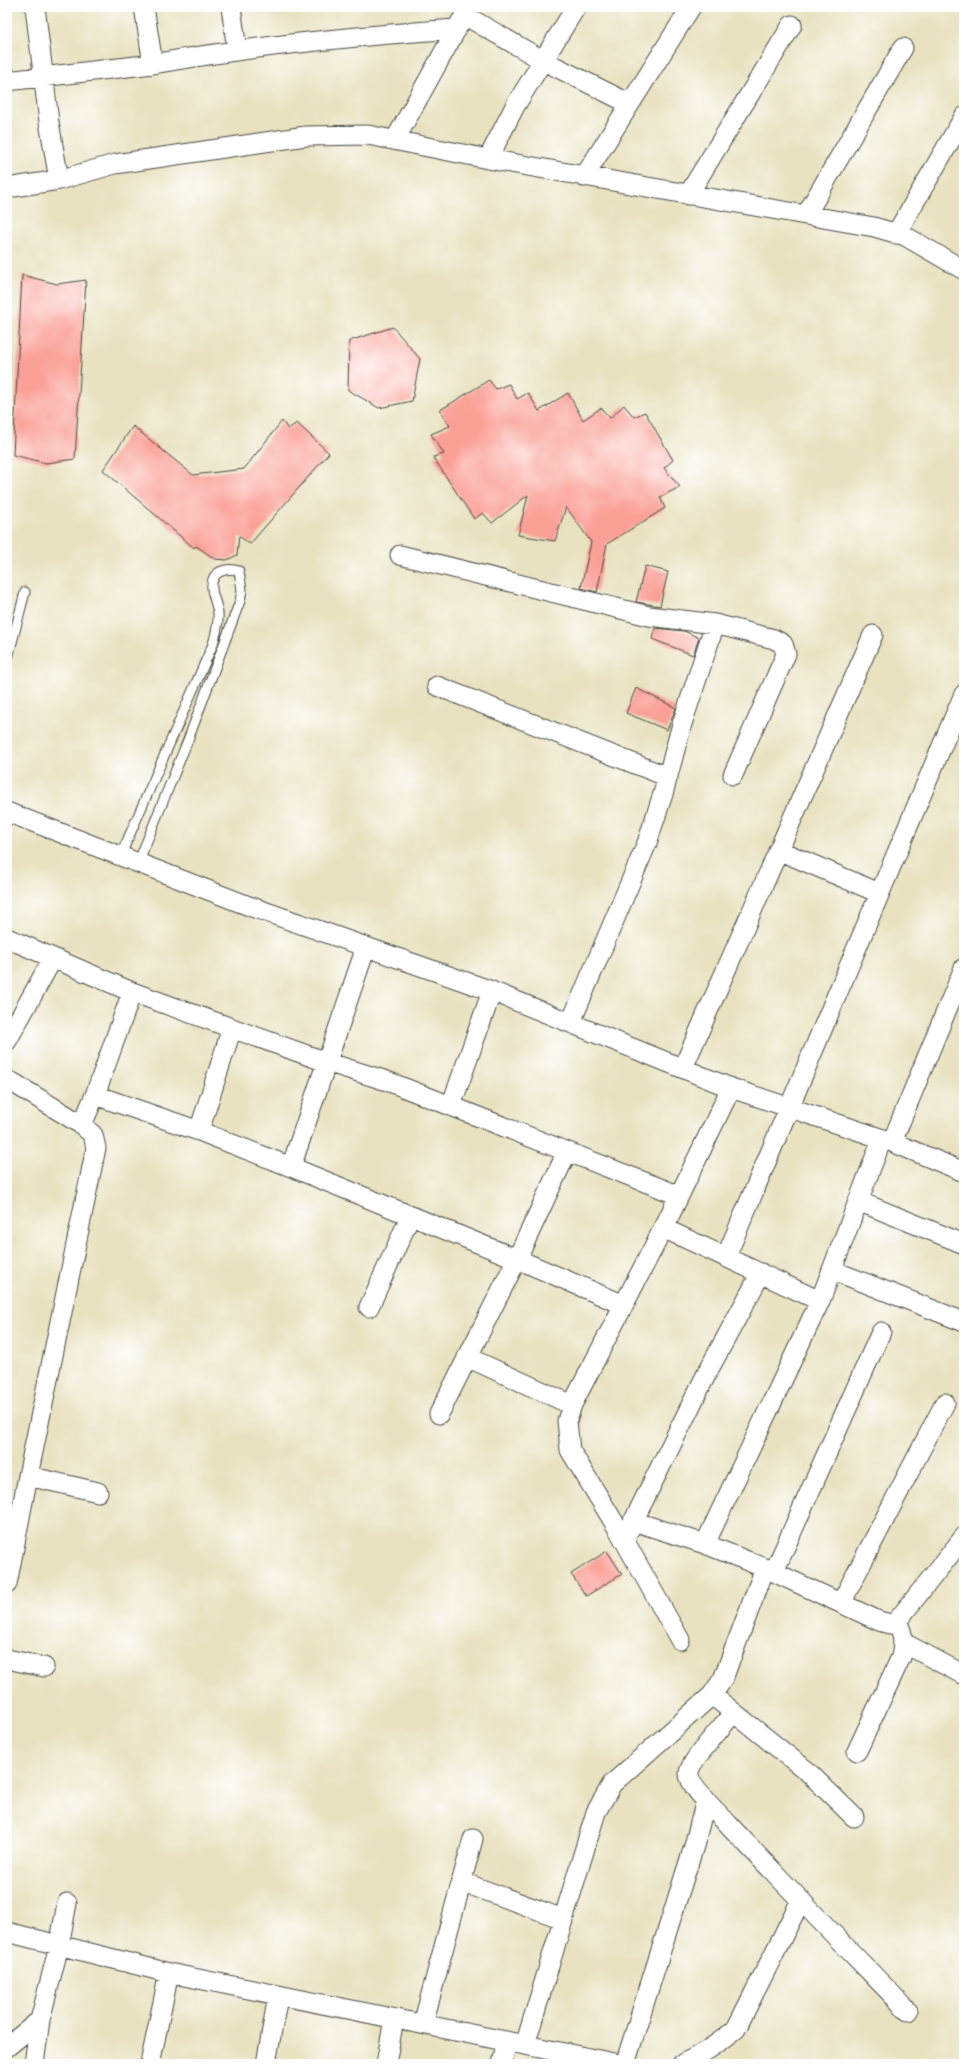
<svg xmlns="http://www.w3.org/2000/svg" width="971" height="2071" viewBox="0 0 971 2071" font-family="'Gochi Hand',sans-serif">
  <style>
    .building { fill: #faa097 }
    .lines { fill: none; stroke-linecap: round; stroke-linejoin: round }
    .lane-casing { stroke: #474641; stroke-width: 11 }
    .street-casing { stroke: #474641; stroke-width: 21 }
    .lane { stroke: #fff; stroke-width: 9 }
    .street { stroke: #fff; stroke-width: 19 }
  </style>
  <rect width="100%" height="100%" fill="#fff"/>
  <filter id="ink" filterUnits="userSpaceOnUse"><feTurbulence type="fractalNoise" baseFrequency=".025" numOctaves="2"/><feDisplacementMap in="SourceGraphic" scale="8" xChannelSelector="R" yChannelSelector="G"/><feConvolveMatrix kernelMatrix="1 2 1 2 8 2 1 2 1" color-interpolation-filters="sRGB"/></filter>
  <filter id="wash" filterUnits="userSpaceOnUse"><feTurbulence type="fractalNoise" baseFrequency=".012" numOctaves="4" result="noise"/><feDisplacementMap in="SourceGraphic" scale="16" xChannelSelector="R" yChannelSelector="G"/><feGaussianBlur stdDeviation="0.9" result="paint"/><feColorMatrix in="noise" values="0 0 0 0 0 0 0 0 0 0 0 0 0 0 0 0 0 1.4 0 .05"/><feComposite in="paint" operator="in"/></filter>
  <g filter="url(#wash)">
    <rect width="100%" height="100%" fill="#e8e2c0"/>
    <g id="blocks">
      <!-- building -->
      <path class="building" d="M 22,275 L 57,284 L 86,280 L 75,459 L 46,463 L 13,455 Z
        M 393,327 L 420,359 L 412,401 L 379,408 L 348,390 L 349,341 Z
        M 489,380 L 496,389 L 509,384 L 517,399 L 528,393 L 539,411 L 568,393 L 583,420 L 601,408 L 610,418 L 624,405 L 634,417 L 645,412 L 673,460 L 664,468 L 680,487 L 660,497 L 665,508 L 607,544 L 597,592 L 581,588 L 591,542 L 566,507 L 555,541 L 518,535 L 528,495 L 492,523 L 483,513 L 474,519 L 433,457 L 444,454 L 431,434 L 450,426 L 440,410 Z
        M 282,421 L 288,429 L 297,423 L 329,453 L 250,544 L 239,536 L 237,555 L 227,560 L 215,559 L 196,546 L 194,548 L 103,470 L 133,426 L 193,475 L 244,469 Z
        M 645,566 L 668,572 L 660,606 L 636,602 Z
        M 655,628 L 684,631 L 699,638 L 693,655 L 652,639 Z
        M 636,688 L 676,708 L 667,730 L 626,713 Z
        M 607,1551 L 622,1574 L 586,1596 L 571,1574 Z"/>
    </g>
  </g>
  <g filter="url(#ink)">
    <use href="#blocks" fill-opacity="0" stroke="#474641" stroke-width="1"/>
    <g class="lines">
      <defs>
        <path id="lane" d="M 7,662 L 25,592
          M 120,857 L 213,644 C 216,633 219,624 218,613 C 217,605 213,597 212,589 C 210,571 226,567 239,571 L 242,590 L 240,601 L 188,740 L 138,863"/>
        <path id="street" d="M 144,7 L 153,64 C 253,46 354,36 456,29
          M 231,7 L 237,50
          M 464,15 L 544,61 L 630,104
          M 7,81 L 153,64
          M 395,140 L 461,21
          M 488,159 L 874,227 L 905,236 L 964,270
          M 584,177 L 691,7
          M 59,180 L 115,164 L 306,136 L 368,135 L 488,159 L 515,106 L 576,7
          M 7,188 L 59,180 L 49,122 L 35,7
          M 688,195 L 792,25
          M 806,215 L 903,48
          M 896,234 L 964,117
          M 400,555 L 649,616 L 715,624 L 682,724 L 663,794 L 647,843 L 571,1022
          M 715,624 L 774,639 L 783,644 L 786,654 L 733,775
          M 437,686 L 668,777
          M 7,812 L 249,906 L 489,990 L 731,1088 L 892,1142 L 964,1172
          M 778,850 L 879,893
          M 7,938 L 53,958 L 7,1041
          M 53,958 L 132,992 L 326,1062 L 387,1081 L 678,1195
          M 683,1068 L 873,635
          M 7,1083 L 12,1082 L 82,1125 L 93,1135 L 96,1148 L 28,1476 L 98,1492
          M 95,1095 L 199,1131 L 291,1167 L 517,1259 L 624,1305
          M 451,1106 L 492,991
          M 82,1125 L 95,1095 L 132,992
          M 199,1131 L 232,1028
          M 892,1142 L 964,968
          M 291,1167 L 366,947
          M 858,1201 L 964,1244
          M 663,1228 L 820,1301
          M 726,1257 L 964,694
          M 832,1270 L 964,1322
          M 369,1307 L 410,1217
          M 467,1357 L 572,1405
          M 439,1414 L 517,1259 L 567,1152
          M 633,1521 L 705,1544 L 765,1568 L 879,1621 L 890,1624 L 897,1621 L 964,1537
          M 628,1532 L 708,1371 L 761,1273
          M 705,1544 L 820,1301 L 882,1139
          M 774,1572 L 881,1332
          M 7,1584 L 28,1476
          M 841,1603 L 945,1403
          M 680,1640 L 618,1529 L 570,1450 L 567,1421 L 572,1405 L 668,1219 L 731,1088
          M 904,1643 L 964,1675
          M 7,1659 L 44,1667
          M 712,1695 L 807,1771 L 854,1817
          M 733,1713 C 725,1724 689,1762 689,1773 C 688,1787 720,1814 729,1825 C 788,1888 848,1949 908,2011
          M 857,1751 L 901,1657 C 904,1642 904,1635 897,1621
          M 462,1882 L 563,1919
          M 7,1932 L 169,1973 L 619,2064
          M 423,2024 L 473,1839
          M 525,2045 L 596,1812 L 612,1784 L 712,1695 L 723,1679 L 765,1568
          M 7,2047 L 40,2020
          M 34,2064 L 40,2020 L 59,1946 L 67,1903
          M 150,2064 L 169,1973
          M 266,2064 L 278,1996
          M 386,2064 L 394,2019
          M 502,2064 L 507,2041
          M 625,2064 L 694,1846 L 706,1800
          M 682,2064 C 702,2055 719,2043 736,2029 L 801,1900"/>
      </defs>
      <!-- lane casing -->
      <use href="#lane" class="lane-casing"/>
      <!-- street casing -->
      <use href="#street" class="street-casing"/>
      <!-- lane -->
      <use href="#lane" class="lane"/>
      <!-- street -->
      <use href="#street" class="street"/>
    </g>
  </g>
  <!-- margin -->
  <rect width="971" height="2071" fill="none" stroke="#fff" stroke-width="24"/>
</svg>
